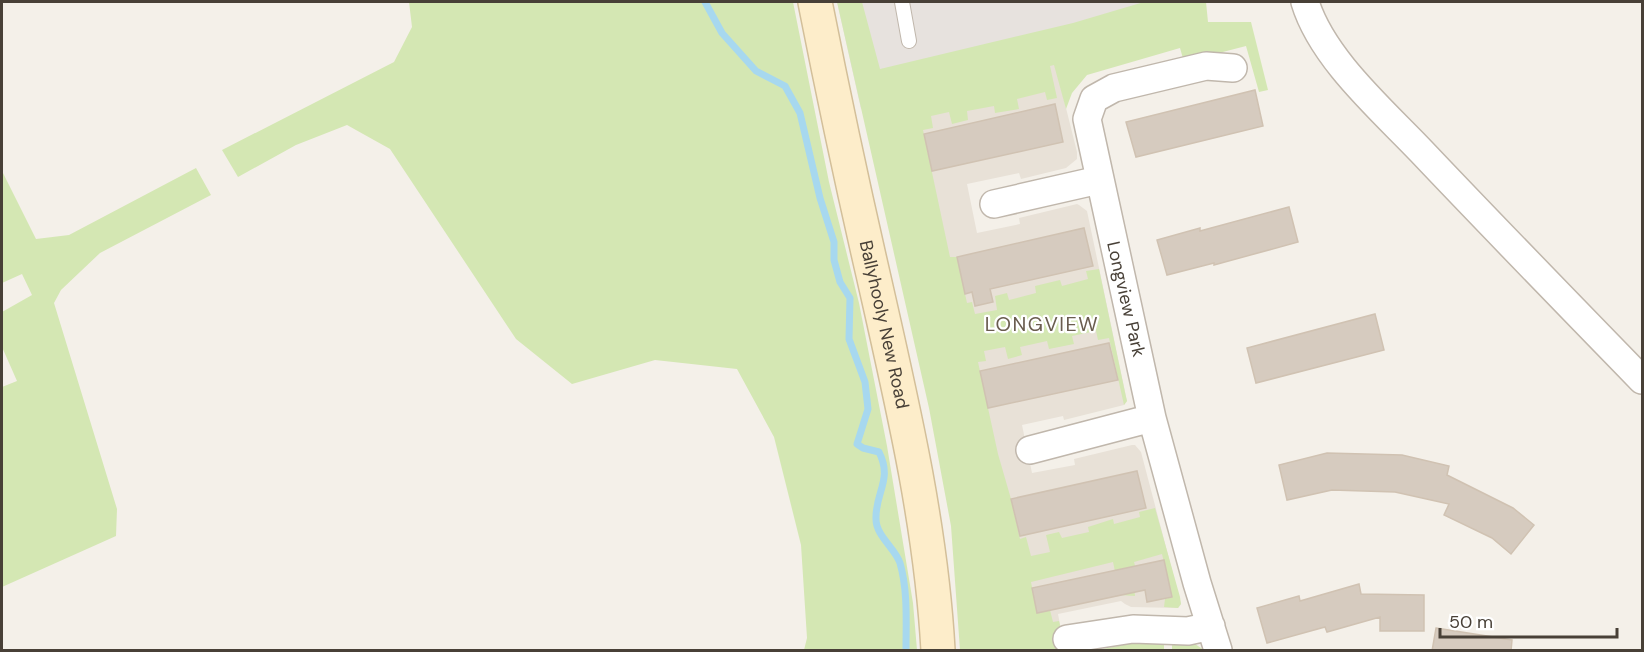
<svg xmlns="http://www.w3.org/2000/svg" width="1644" height="652" viewBox="0 0 1644 652" font-family="'DM Sans',sans-serif">
  <style>
    .residential { fill: #e8e1d7 }
    .industrial { fill: #e7e2de }
    .green { fill: #d4e7b3 }
    .lines { fill: none; stroke-linecap: round; stroke-linejoin: round }
    .stream { stroke: #a7d8ef; stroke-width: 7 }
    .building { fill: #d6cbbf; stroke: #d0c2b2; stroke-width: 1.5 }
    .service-casing { stroke: #c0b7ac; stroke-width: 16 }
    .minor-casing { stroke: #c0b7ac; stroke-width: 30 }
    .secondary-casing { stroke: #d3bf99; stroke-width: 36 }
    .service { stroke: #fff; stroke-width: 14 }
    .minor { stroke: #fff; stroke-width: 27 }
    .secondary { stroke: #fdedca; stroke-width: 33 }
    .labels { text-anchor: middle; stroke-width: 4.5; stroke-linejoin: round; paint-order: stroke }
    .street-label { font-size: 18px; fill: #484037; stroke: #fff }
    .neighbourhood-label { font-size: 20px; letter-spacing: 1.5px; fill: #6a5d4f; stroke: #fff }
  </style>
  <rect width="100%" height="100%" fill="#f4f0e9"/>
  <!-- residential -->
  <path class="residential" d="M 1055,64 L 1077,152 L 1077,159 L 1066,168 L 1021,179 L 1019,173 L 967,184 L 977,233 L 1020,224 L 1019,218 L 1077,204 L 1079,205 L 1087,211 L 1127,401 L 1124,405 L 1064,420 L 1063,416 L 1022,425 L 1032,473 L 1075,465 L 1074,459 L 1132,445 L 1135,445 L 1141,452 L 1181,604 L 1178,608 L 1131,607 L 1125,604 L 1121,601 L 1058,614 L 1061,630 L 1033,635 L 903,98 Z"/>
  <!-- industrial -->
  <path class="industrial" d="M 837,2 L 1206,2 L 1055,64 L 903,98 L 861,109 Z"/>
  <!-- green -->
  <path class="green" d="M 409,2 L 793,2 L 829,182 L 859,303 L 887,446 L 913,603 L 917,650 L 804,650 L 807,638 L 801,545 L 774,437 L 737,369 L 655,360 L 572,384 L 516,339 L 390,149 L 347,125 L 296,145 L 238,177 L 222,150 L 394,62 L 412,27 Z
    M 837,2 L 862,2 L 880,69 L 1073,23 L 1144,2 L 1206,2 L 1208,22 L 1251,22 L 1268,90 L 1259,92 L 1246,46 L 1184,62 L 1180,48 L 1087,75 L 1072,93 L 1066,109 L 1054,65 L 1050,66 L 1057,98 L 1047,100 L 1045,92 L 1017,99 L 1019,109 L 995,113 L 994,106 L 967,111 L 968,120 L 952,124 L 949,112 L 931,116 L 933,128 L 923,130 L 950,257 L 957,257 L 967,303 L 972,302 L 975,314 L 997,310 L 995,296 L 1007,293 L 1009,300 L 1036,293 L 1035,286 L 1060,280 L 1062,286 L 1088,279 L 1086,271 L 1099,269 L 1126,397 L 1127,401 L 1124,405 L 1109,338 L 1098,340 L 1096,331 L 1072,336 L 1074,344 L 1049,349 L 1047,341 L 1020,347 L 1022,355 L 1008,359 L 1005,347 L 984,351 L 986,361 L 978,362 L 998,454 L 1011,499 L 1020,539 L 1026,537 L 1031,556 L 1050,552 L 1046,535 L 1059,532 L 1062,538 L 1089,532 L 1088,527 L 1113,519 L 1114,524 L 1140,517 L 1139,512 L 1155,508 L 1180,597 L 1181,604 L 1178,608 L 1164,607 L 1165,599 L 1172,597 L 1162,554 L 1134,562 L 1140,584 L 1134,586 L 1135,596 L 1120,595 L 1113,562 L 1031,582 L 1037,612 L 1050,610 L 1053,622 L 1059,621 L 1066,649 L 1084,646 L 1085,650 L 960,650 L 951,526 L 929,408 Z
    M 196,168 L 211,195 L 100,253 L 61,290 L 54,303 L 117,509 L 116,536 L 2,587 L 2,387 L 17,381 L 2,347 L 2,312 L 32,295 L 22,274 L 2,283 L 2,171 L 36,239 L 69,235 Z
    M 1131,637 L 1164,640 L 1164,650 L 1098,650 L 1128,644 Z
    M 1172,640 L 1192,642 L 1204,650 L 1172,650 Z"/>
  <g class="lines">
    <!-- stream -->
    <path class="stream" d="M 705,2 L 722,33 L 756,71 L 785,86 L 800,113 L 820,198 L 834,242 L 834,260 L 840,282 L 850,298 L 849,339 L 865,382 L 868,409 L 857,444 L 863,448 L 879,452 C 893,480 875,492 876,519 C 876,536 895,548 900,563 C 908,591 906,622 906,650"/>
  </g>
  <!-- building -->
  <path class="building" d="M 1255,90 L 1263,126 L 1136,157 L 1126,122 Z
    M 1055,104 L 1063,142 L 932,171 L 924,134 Z
    M 1289,207 L 1298,242 L 1214,265 L 1214,263 L 1167,275 L 1157,240 L 1200,228 L 1200,231 Z
    M 1084,228 L 1093,266 L 990,289 L 993,302 L 975,306 L 972,292 L 965,294 L 957,257 Z
    M 1375,314 L 1384,350 L 1256,383 L 1247,348 Z
    M 1109,343 L 1118,380 L 988,408 L 980,371 Z
    M 1327,453 L 1402,455 L 1449,466 L 1447,475 L 1513,508 L 1534,525 L 1511,554 L 1492,538 L 1444,515 L 1449,504 L 1395,492 L 1332,490 L 1287,500 L 1279,465 Z
    M 1137,471 L 1146,508 L 1020,536 L 1011,499 Z
    M 1164,560 L 1172,597 L 1147,602 L 1145,590 L 1037,613 L 1032,588 Z
    M 1359,584 L 1361,594 L 1424,595 L 1424,631 L 1380,631 L 1380,617 L 1327,632 L 1325,627 L 1267,643 L 1257,608 L 1299,596 L 1300,601 Z
    M 1436,628 L 1512,640 L 1511,651 L 1432,651 Z"/>
  <g class="lines">
    <defs>
      <path id="service" d="M 902,2 L 909,41"/>
      <path id="minor" d="M 1305,2 C 1322,58 1381,109 1421,151 C 1494,228 1568,304 1642,380
        M 994,204 L 1099,180
        M 1030,450 L 1152,418
        M 1067,639 L 1133,629 L 1188,631 L 1211,626
        M 1218,650 L 1197,583 L 1152,418 L 1087,119 L 1094,99 L 1114,88 L 1206,66 L 1233,68"/>
      <g id="secondary">
        <path id="s1" d="M 815,2 C 833,93 852,183 873,274 C 901,398 931,523 938,650"/>
      </g>
    </defs>
    <!-- service casing -->
    <use href="#service" class="service-casing"/>
    <!-- minor casing -->
    <use href="#minor" class="minor-casing"/>
    <!-- secondary casing -->
    <use href="#secondary" class="secondary-casing"/>
    <!-- service -->
    <use href="#service" class="service"/>
    <!-- minor -->
    <use href="#minor" class="minor"/>
    <!-- secondary -->
    <use href="#secondary" class="secondary"/>
  </g>
  <g class="labels">
    <!-- street labels -->
    <g class="street-label">
      <text transform="translate(1126 299) rotate(77)" y="6">Longview Park</text>
      <text dy="6" stroke="none"><textPath href="#s1" startOffset="330">Ballyhooly New Road</textPath></text>
    </g>
    <!-- neighbourhood labels -->
    <g class="neighbourhood-label">
      <text x="1042" y="331">LONGVIEW</text>
    </g>
  </g>
  <!-- border -->
  <rect width="1644" height="652" fill="none" stroke="#484037" stroke-width="6"/>
  <!-- scale -->
  <path d="M1440 628v9h177v-9" fill="none" stroke="#484037" stroke-width="3"/>
  <text x="1449" y="628" font-size="18" fill="#484037" stroke="#ffffff" stroke-width="4.5" paint-order="stroke">50 m</text>
</svg>
